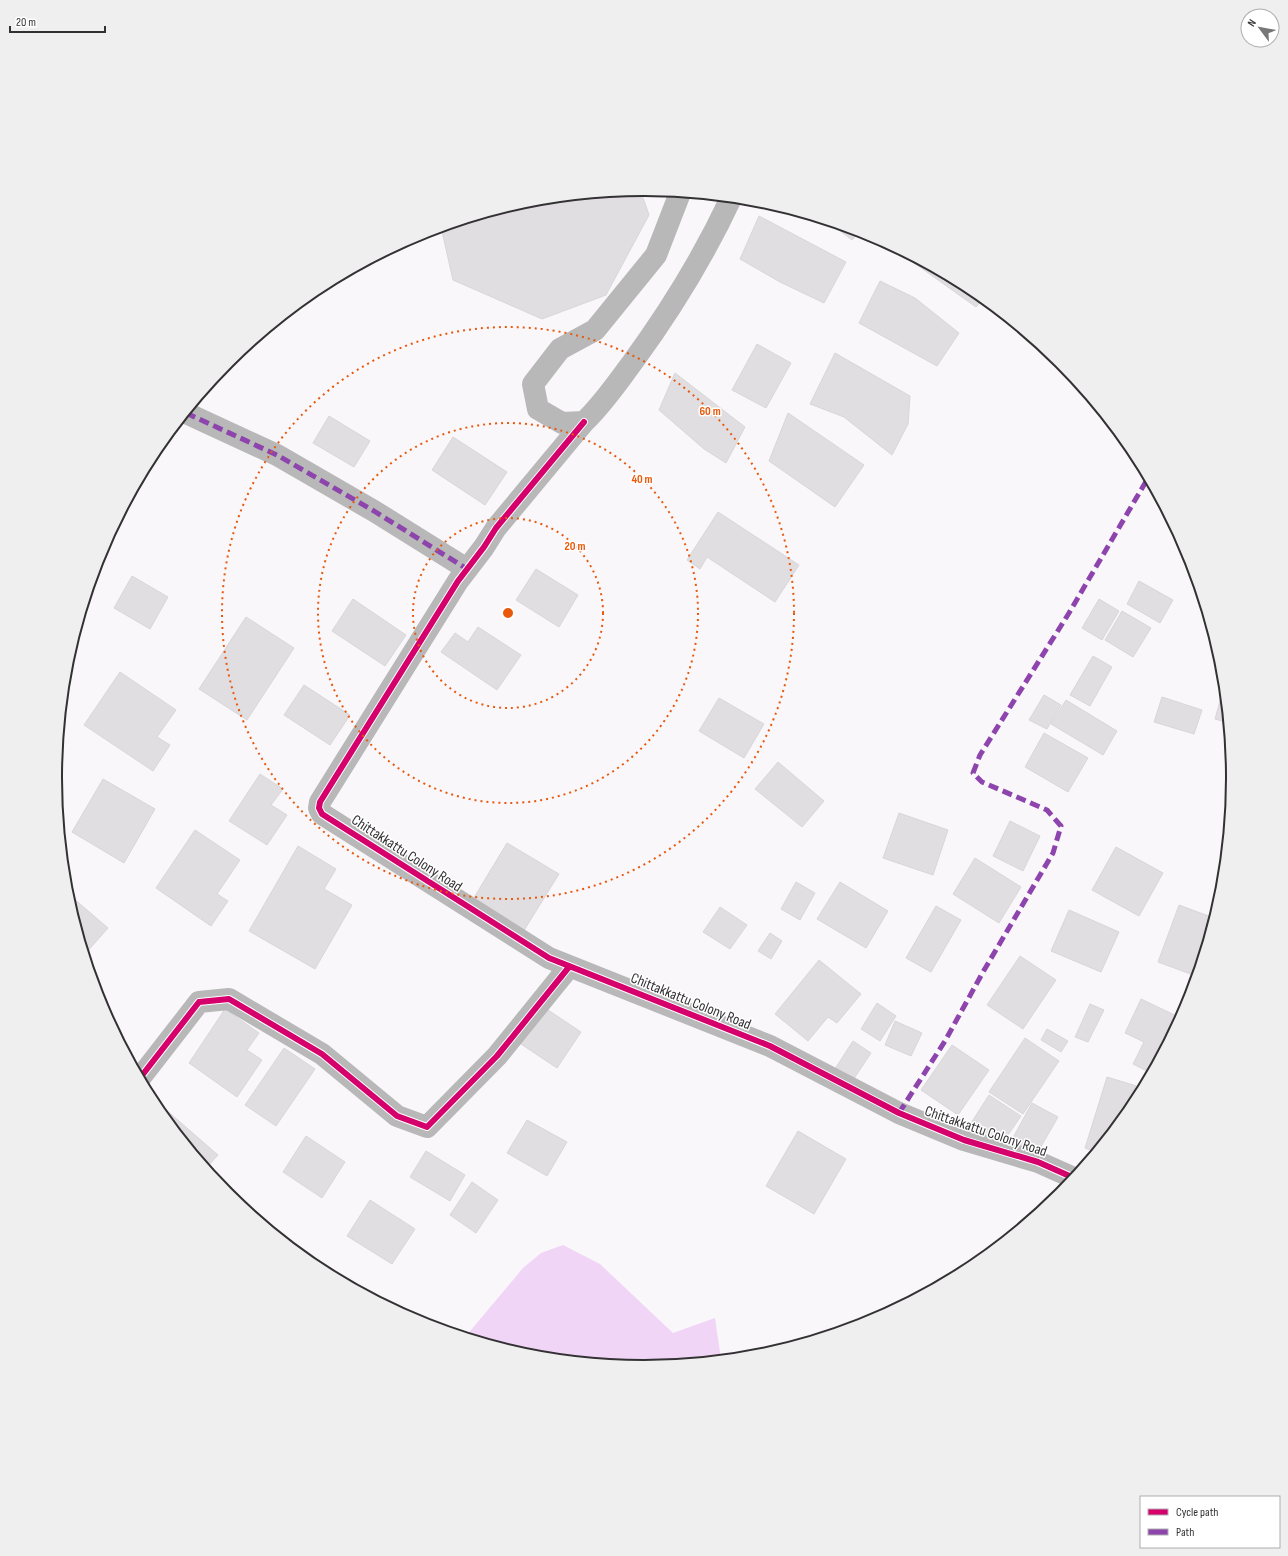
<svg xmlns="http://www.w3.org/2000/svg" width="1288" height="1556" viewBox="0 0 1288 1556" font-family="'Sofia Sans Condensed',sans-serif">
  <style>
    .green { fill: #f0d5f7 }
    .building { fill: #e1dee1; stroke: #d8d6d9 }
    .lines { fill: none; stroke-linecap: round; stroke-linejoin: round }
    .minor { stroke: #b9b8b8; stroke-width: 22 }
    .quiet { stroke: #8e44ad; stroke-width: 5; stroke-dasharray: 10 5; stroke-linecap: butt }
    .cycleway-casing { stroke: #fff; stroke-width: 8 }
    .cycleway { stroke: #d6006c; stroke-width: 6 }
    .ring { fill: none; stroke: #e8590c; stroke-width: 2; stroke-dasharray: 2 4 }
    .labels { text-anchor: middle; stroke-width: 3; stroke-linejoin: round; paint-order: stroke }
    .street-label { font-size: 15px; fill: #333133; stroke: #fff }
    .rim { fill: none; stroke: #333133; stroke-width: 2 }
    .centre { fill: #e8590c; stroke: #fff; stroke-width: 2 }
    .ring-label { font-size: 12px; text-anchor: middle; font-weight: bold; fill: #e8590c; stroke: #fff; stroke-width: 3; stroke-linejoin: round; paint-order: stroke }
  </style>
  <rect width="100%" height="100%" fill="#faf7fb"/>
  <!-- green -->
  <path class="green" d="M 563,1245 L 600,1264 L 673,1333 L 715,1318 L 721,1359 L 644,1367 L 529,1356 L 466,1336 L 523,1268 L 541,1253 Z"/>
  <!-- building -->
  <path class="building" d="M 640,189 L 649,215 L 606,295 L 542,319 L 453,280 L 441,227 L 529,200 Z
    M 759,216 L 846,262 L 824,303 L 780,282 L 740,259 Z
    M 827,221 L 860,231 L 852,240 Z
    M 904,253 L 971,288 L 983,298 L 976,307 L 903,255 Z
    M 880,281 L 915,298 L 959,333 L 937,366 L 859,323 Z
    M 757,344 L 791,363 L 766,408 L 732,390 Z
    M 835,353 L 910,396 L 908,424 L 892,455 L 844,417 L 810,404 Z
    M 675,373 L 745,427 L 726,463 L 704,449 L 659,410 Z
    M 788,413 L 864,465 L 835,507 L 769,461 Z
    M 329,416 L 370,441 L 354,467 L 313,443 Z
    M 453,437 L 507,472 L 485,505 L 432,470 Z
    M 718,512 L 799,565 L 775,602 L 707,557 L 700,569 L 687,560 Z
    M 536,569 L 578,595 L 559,627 L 516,600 Z
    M 132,576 L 168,597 L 150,629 L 114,608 Z
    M 1139,581 L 1173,600 L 1160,623 L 1127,604 Z
    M 353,599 L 406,635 L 385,666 L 332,631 Z
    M 1099,599 L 1119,611 L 1102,640 L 1082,628 Z
    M 1122,611 L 1151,628 L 1133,657 L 1105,640 Z
    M 246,617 L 294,648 L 247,720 L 199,689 Z
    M 478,627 L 521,655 L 497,690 L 441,652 L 455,633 L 468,642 Z
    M 1093,656 L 1112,667 L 1090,706 L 1070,695 Z
    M 120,672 L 176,710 L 157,737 L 170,745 L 153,771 L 84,725 Z
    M 304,685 L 350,715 L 330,745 L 284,715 Z
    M 1224,686 L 1228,723 L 1215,719 Z
    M 1044,695 L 1061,705 L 1047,729 L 1029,720 Z
    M 1162,697 L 1202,710 L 1194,734 L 1154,722 Z
    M 719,698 L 764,724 L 744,758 L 699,731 Z
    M 1066,700 L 1117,731 L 1103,755 L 1051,724 Z
    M 1044,733 L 1088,758 L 1068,792 L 1025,767 Z
    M 778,762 L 824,801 L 802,827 L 755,789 Z
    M 260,774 L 283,789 L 271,805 L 287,815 L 267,845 L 229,821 Z
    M 103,779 L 155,809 L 124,863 L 72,832 Z
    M 899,813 L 948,830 L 933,875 L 883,858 Z
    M 1010,821 L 1040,836 L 1023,871 L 993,856 Z
    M 195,830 L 240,860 L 217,894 L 228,901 L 211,926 L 156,888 Z
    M 507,843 L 559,874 L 523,932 L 472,901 Z
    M 298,846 L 336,869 L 324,889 L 352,905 L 315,969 L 249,931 Z
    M 1116,847 L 1163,873 L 1139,916 L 1092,890 Z
    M 975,858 L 1021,887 L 999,923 L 953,894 Z
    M 796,882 L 815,893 L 800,920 L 781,909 Z
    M 840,882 L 888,911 L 866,948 L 817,919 Z
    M 66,892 L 108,928 L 85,954 L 66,893 Z
    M 1179,905 L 1214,918 L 1196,976 L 1158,962 Z
    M 936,906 L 961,920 L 931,972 L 906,958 Z
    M 720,907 L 747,925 L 730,949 L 703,932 Z
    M 1069,910 L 1119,932 L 1101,972 L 1051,951 Z
    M 770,933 L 782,941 L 771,959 L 758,951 Z
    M 1020,956 L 1056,980 L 1023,1029 L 987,1005 Z
    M 819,960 L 861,994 L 837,1023 L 828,1017 L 808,1041 L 775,1014 Z
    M 1141,999 L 1181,1018 L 1151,1073 L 1133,1064 L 1144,1042 L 1125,1033 Z
    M 877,1003 L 896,1016 L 880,1041 L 861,1029 Z
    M 539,1004 L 581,1032 L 557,1068 L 515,1040 Z
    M 1090,1004 L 1104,1010 L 1088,1042 L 1075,1037 Z
    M 225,1009 L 259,1033 L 247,1050 L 262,1060 L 237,1097 L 189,1063 Z
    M 895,1021 L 922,1033 L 911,1056 L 885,1045 Z
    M 1047,1029 L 1068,1041 L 1061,1052 L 1041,1040 Z
    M 1025,1038 L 1059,1061 L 1023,1114 L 989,1092 Z
    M 853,1041 L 871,1053 L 851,1083 L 833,1072 Z
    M 952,1045 L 989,1070 L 958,1115 L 921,1090 Z
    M 284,1048 L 315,1069 L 276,1126 L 245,1105 Z
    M 1107,1077 L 1143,1088 L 1134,1105 L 1096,1152 L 1085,1148 Z
    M 989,1095 L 1021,1116 L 995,1154 L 964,1134 Z
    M 1032,1103 L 1058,1117 L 1035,1157 L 1010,1143 Z
    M 165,1109 L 218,1155 L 206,1168 L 161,1114 Z
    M 527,1120 L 567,1142 L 547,1176 L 507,1153 Z
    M 798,1131 L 846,1159 L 814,1214 L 766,1186 Z
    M 306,1136 L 345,1162 L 322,1198 L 283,1172 Z
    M 426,1151 L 465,1175 L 450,1201 L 410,1177 Z
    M 472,1182 L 498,1200 L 476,1233 L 450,1215 Z
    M 370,1200 L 415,1229 L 392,1264 L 347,1236 Z"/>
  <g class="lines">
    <!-- minor -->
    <path class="minor" d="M 680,193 L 656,255 L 595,330 L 560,349 L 533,384 L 538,409 L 562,423 L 584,422 C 603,404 617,383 632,363 C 670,311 704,256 731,198
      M 186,413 L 277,455 L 374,511 L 467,569
      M 584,422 L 496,528 L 484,547 L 458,581 L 320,802 L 319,808 L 322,814 L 549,958 L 770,1046 L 899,1113 L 964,1140 L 1038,1162 L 1074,1178
      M 140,1078 L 199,1002 L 229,999 L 322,1054 L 397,1116 L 427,1127 L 497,1056 L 569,967"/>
    <!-- quiet -->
    <path class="quiet" d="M 186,413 L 277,455 L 374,511 L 467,569
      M 899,1113 L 945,1041 L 983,972 L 1053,853 L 1061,826 L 1047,810 L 982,782 L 973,773 L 980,755 L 1069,613 L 1148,478"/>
    <defs>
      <path id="cycleway" d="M 584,422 L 496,528 L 484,547 L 458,581 L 320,802 L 319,808 L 322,814 L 549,958 L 770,1046 L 899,1113 L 964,1140 L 1038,1162 L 1074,1178
        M 140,1078 L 199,1002 L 229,999 L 322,1054 L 397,1116 L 427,1127 L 497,1056 L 569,967"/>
    </defs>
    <!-- cycleway casing -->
    <use href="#cycleway" class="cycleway-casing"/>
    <!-- cycleway -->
    <use href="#cycleway" class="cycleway"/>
  </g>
  <!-- distance rings -->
  <g class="ring">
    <circle cx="508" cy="613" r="95"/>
    <circle cx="508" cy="613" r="190"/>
    <circle cx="508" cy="613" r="286"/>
  </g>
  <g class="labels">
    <!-- street labels -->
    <g class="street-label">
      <text transform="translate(407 853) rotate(33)" y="5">Chittakkattu Colony Road</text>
      <text transform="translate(691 1001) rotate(22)" y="5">Chittakkattu Colony Road</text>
      <text transform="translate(986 1131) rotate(19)" y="5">Chittakkattu Colony Road</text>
    </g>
  </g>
  <!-- crop -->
  <path d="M0 0H1288V1556H0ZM62 778a582 582 0 1 1 1164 0a582 582 0 1 1-1164 0Z" fill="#efefef" fill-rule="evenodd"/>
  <path class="rim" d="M62 778a582 582 0 1 1 1164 0a582 582 0 1 1-1164 0Z"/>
  <circle cx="508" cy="613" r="6" class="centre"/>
  <g class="ring-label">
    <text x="710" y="415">60 m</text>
    <text x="642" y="483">40 m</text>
    <text x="575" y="550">20 m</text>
  </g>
  <!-- legend -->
  <rect x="1140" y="1496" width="140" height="52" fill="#ffffff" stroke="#adadad"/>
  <rect x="1148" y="1509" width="20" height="6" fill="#d6006c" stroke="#adadad"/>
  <text x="1176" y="1516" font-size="12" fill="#333133">Cycle path</text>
  <rect x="1148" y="1529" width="20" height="6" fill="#8e44ad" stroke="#adadad"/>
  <text x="1176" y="1536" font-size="12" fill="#333133">Path</text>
  <!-- north arrow -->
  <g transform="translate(1260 28) rotate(302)"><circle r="19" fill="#ffffff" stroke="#adadad"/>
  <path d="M0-3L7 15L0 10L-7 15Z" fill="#797679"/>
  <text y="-6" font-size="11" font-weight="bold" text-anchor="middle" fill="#333133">N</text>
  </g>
  <!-- scale -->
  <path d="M10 26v6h95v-6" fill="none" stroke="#333133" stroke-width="2"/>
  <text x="16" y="26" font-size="12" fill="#333133" stroke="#ffffff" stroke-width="3" paint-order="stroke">20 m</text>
</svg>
